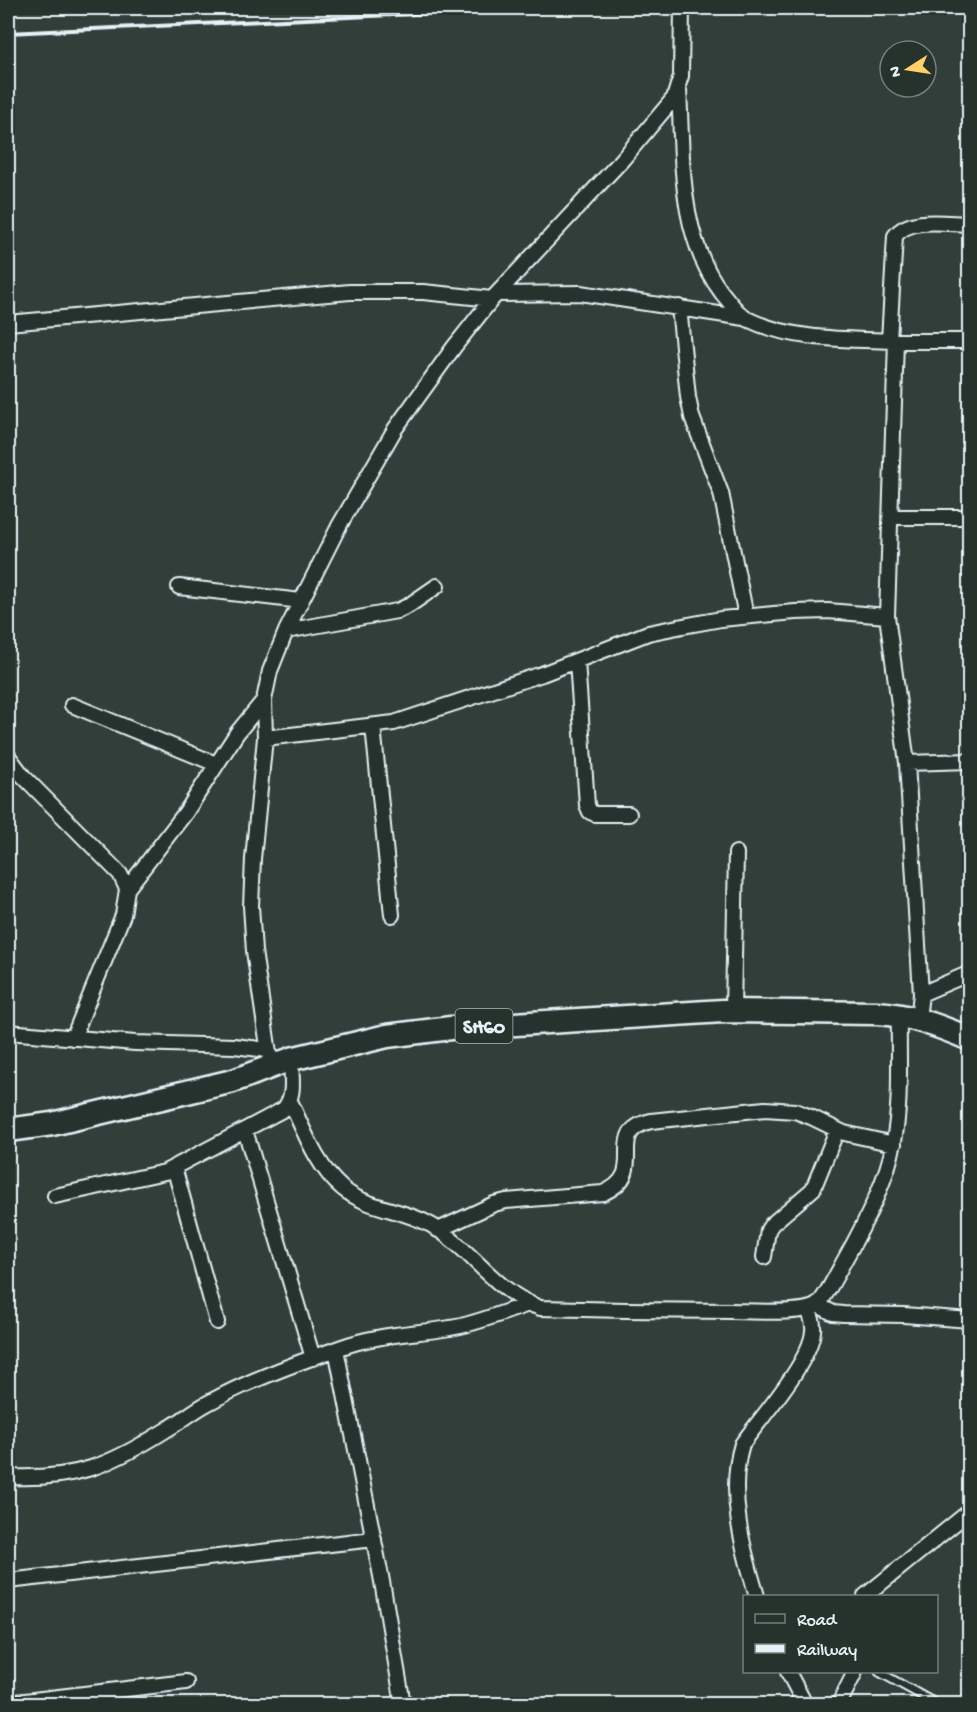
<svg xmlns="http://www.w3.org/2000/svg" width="977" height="1712" viewBox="0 0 977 1712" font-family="'Gochi Hand',sans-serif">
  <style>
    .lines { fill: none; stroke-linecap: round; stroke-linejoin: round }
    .service-casing { stroke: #e8f1f8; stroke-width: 11 }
    .minor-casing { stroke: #e8f1f8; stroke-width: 18 }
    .primary-casing { stroke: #e8f1f8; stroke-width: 27 }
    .service { stroke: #26332d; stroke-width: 7 }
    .minor { stroke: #26332d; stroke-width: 14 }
    .primary { stroke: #26332d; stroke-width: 22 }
    .rail { stroke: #e8f1f8; stroke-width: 4 }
    .labels { text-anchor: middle; stroke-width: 4.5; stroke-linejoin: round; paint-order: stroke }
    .shield { fill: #26332d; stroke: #aeb8bb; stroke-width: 1.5 }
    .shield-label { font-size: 20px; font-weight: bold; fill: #e8f1f8 }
  </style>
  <rect width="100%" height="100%" fill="#323e39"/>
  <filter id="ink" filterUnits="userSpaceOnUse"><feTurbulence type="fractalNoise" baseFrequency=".0167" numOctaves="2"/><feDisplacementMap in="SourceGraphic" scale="12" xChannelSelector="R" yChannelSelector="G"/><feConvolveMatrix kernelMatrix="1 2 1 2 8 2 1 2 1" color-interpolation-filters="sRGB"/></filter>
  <g filter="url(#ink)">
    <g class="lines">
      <defs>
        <path id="service" d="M 879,1672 L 937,1704"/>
        <path id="minor" d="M 679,90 C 683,159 678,235 722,293 C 730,302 737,314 747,319 C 792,341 848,339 896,341
          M 497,294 L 580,293 L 745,318
          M 679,307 L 688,397 L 692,417 L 721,493 L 746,616
          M 8,323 L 350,292 L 423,292 L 492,299
          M 889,341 L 895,236 C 910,216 947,224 970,224
          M 890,517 L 970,517
          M 179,587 L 301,601
          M 286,631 L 397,611 L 408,606 L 437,586
          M 577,661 L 587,805 L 590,812 L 595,814 L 629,814
          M 72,705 L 216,764
          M 373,726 L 392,915
          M 265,738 L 394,723 L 542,674 L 648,633 L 683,626 L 721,619 L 795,612 L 828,611 L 887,616
          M 8,756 L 23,776 L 120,874 L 127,889 L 123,915 L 73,1038
          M 907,763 L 970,761
          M 127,889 L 186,812 L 237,733 L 264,700
          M 921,994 L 970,973
          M 733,1011 L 736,853
          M 918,1019 L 921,994 L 907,763 L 887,616 L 896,341 L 970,341
          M 8,1032 L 135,1043 L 234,1046 L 268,1050
          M 271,1067 L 254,951 L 251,906 L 253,859 L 265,738 L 264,700 L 270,671 L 286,631 L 339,526 L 395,429 L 454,347 L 492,299 L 622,160 L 674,98 L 681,76 L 682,8
          M 290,1101 C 304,1130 316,1166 342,1188 C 367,1209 403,1209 431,1225 C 471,1248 495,1292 540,1308 C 604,1310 668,1311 731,1311 C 749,1311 804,1315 817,1305 C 824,1300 838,1272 843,1263 C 861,1231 887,1180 893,1146 C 902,1103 898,1057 899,1014
          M 245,1130 L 313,1358
          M 174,1167 L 217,1322
          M 55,1196 L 165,1172 L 284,1109 C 296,1094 291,1078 291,1059
          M 438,1230 L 494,1204 L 506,1201 L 603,1193 C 652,1172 602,1133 651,1121 L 765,1109 L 795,1111 L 811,1117 L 844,1133 L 894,1144
          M 764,1257 L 768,1230 L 772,1224 L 813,1189 L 837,1130
          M 818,1305 L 833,1313 L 843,1314 L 904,1315 L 970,1320
          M 336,1349 L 381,1576 L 403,1704
          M 8,1477 C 75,1480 109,1466 166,1430 C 180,1422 193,1411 208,1403 C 250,1380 297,1363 342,1347 C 377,1334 415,1334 450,1328 C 477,1324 503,1312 529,1304
          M 8,1581 L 374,1539
          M 757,1596 C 743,1550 727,1492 742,1444 C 760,1419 811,1361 813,1331 C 814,1323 811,1316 808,1309
          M 865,1596 L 970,1511
          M 788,1672 L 805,1704
          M 8,1703 L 186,1682
          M 839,1704 L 855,1672"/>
        <path id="primary" d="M 8,1130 L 52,1124 L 233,1081 L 291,1059 L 387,1036 L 451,1028 L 723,1011 L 877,1013 C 910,1015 939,1026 970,1039"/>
      </defs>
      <!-- service casing -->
      <use href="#service" class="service-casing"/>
      <!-- minor casing -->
      <use href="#minor" class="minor-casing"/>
      <!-- primary casing -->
      <use href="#primary" class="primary-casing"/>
      <!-- service -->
      <use href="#service" class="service"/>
      <!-- minor -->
      <use href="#minor" class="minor"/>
      <!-- primary -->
      <use href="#primary" class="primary"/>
      <!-- rail -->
      <path class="rail" d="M 8,33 L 543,8"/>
    </g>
  </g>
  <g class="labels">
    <!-- shield labels -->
    <rect class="shield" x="455.5" y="1009" width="57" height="34" rx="4.5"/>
    <g class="shield-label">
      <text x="484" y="1033">SH60</text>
    </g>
  </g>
  <!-- margin -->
  <rect width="977" height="1712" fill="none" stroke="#26332d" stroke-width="30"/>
  <rect x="15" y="15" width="947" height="1682" fill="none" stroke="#e8f1f8" stroke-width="2" filter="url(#ink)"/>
  <!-- legend -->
  <rect x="743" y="1595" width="195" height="78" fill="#26332d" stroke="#747f7e" stroke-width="1.5"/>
  <rect x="755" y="1614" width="30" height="9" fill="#26332d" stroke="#747f7e" stroke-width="1.5"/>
  <text x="797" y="1625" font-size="18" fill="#e8f1f8">Road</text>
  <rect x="755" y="1644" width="30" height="9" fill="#e8f1f8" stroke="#747f7e" stroke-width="1.5"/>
  <text x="797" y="1655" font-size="18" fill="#e8f1f8">Railway</text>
  <!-- north arrow -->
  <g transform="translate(908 69) rotate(258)"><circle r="28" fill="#26332d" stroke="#747f7e" stroke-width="1.5"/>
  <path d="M0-4.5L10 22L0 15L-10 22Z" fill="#ffd166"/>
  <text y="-9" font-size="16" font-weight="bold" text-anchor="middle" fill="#e8f1f8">N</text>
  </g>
</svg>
